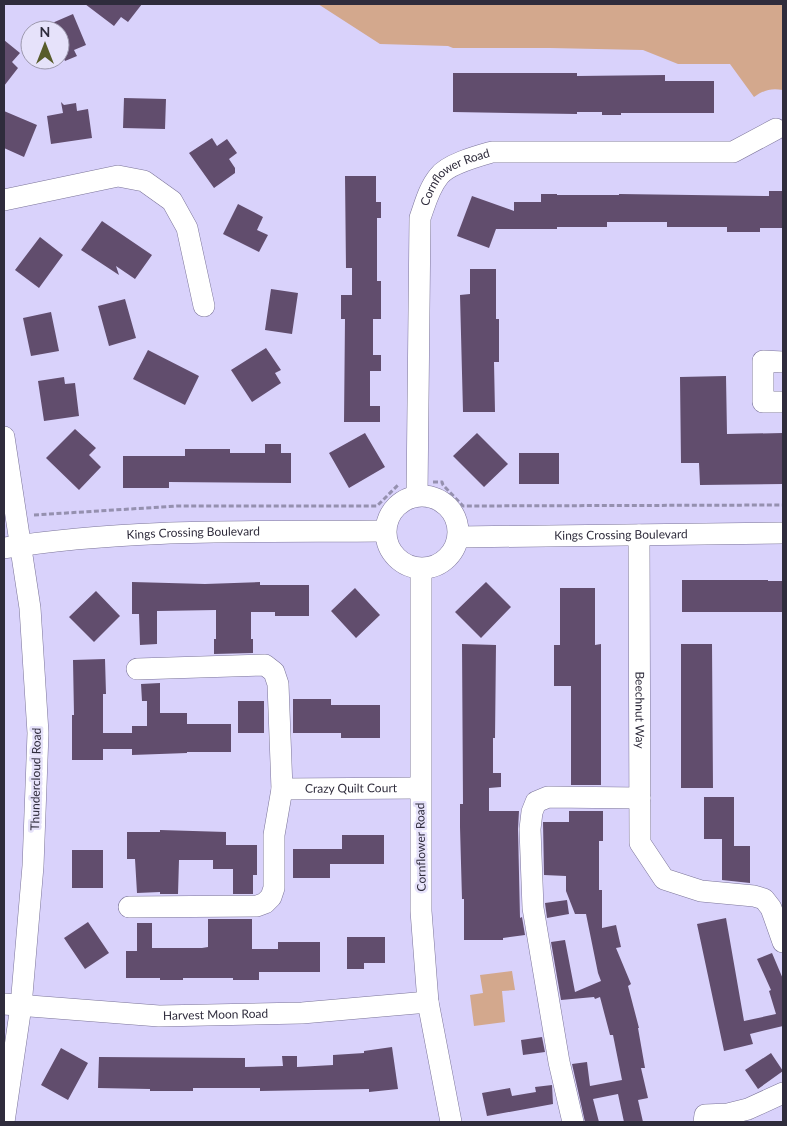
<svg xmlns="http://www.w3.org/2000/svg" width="787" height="1126" viewBox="0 0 787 1126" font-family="Lato,sans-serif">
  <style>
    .green { fill: #d3a88d }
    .building { fill: #614d6d }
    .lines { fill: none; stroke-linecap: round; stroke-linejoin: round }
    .minor-casing { stroke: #7b7499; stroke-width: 22 }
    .path { stroke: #9590af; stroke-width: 3; stroke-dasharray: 5 2.5; stroke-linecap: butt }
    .minor { stroke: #fff; stroke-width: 21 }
    .labels { text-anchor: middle; stroke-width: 5; stroke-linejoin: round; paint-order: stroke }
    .street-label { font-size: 12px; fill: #2f2c3c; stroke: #e6e2fa }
  </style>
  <rect width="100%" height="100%" fill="#d9d2fb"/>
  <!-- green -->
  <path class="green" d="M 318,4 L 783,4 L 783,90 C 771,88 764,90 754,97 L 730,64 L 678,64 L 643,50 L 550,48 L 453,48 L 448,46 L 380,44 Z
    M 512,971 L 515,990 L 502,991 L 505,1022 L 474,1026 L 470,995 L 483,993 L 480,975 Z"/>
  <!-- building -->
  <path class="building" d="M 85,4 L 142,4 L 128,22 L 121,17 L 114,26 Z
    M 73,14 L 86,45 L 74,50 L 77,56 L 65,61 L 60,50 L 60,30 L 36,30 Z
    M 4,40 L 20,53 L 12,62 L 18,68 L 4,86 Z
    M 453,73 L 577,73 L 577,76 L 665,75 L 665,81 L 714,81 L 714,113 L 621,113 L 621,115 L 602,115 L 602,112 L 577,112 L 577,114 L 453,112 Z
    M 124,98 L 166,99 L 165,129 L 123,128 Z
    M 61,102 L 64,105 L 76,103 L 77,111 L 88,109 L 92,138 L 51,144 L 47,116 L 63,113 Z
    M 4,111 L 37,125 L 24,157 L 4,148 Z
    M 212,138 L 217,146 L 227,139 L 237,153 L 229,159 L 235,168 L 235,173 L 214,188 L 189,153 Z
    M 345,176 L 376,176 L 376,202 L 381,202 L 381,218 L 377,218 L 377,281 L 381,281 L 381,319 L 373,319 L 373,355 L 381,355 L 381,371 L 370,371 L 370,406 L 380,406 L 380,422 L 344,422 L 345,319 L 341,319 L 341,295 L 352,295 L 352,268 L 346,268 Z
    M 769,191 L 783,191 L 783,228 L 760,228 L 760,232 L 727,232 L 727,227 L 667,227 L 667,222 L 607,222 L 607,227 L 557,227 L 557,229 L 496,229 L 489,248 L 457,236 L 472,196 L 514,211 L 514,202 L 541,202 L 541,194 L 557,194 L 557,195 L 619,195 L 619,194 L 769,196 Z
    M 238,204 L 263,217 L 257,230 L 268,235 L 259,252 L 223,234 Z
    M 102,221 L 152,255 L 135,279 L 116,266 L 119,275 L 81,250 Z
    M 40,237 L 63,255 L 39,288 L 15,270 Z
    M 470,269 L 496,269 L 496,319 L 499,319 L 499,362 L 494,362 L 495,412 L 463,412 L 460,295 L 470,294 Z
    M 271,289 L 298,293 L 292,334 L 265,330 Z
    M 125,299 L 136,338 L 109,346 L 98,306 Z
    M 51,312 L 59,351 L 31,356 L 23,318 Z
    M 266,348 L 281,370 L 275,373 L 281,383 L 252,402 L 231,370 Z
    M 148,350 L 199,376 L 185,405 L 133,379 Z
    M 726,376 L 727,434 L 783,433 L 783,484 L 700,485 L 699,463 L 681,463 L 680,377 Z
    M 64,377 L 65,384 L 75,383 L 79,416 L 44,421 L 38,381 Z
    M 75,429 L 96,448 L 89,455 L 101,467 L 79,490 L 46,458 Z
    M 365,433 L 385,467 L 349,488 L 329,453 Z
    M 477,433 L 508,464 L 484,487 L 453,456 Z
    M 265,444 L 281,444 L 281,453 L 291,453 L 291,483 L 169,482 L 169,488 L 123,488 L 123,456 L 185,456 L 185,449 L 230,449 L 230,453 L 265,453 Z
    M 519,453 L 559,453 L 559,484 L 519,484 Z
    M 682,580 L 768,580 L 768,581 L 783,581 L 783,612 L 682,612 Z
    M 132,582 L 205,584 L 260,582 L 260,585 L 309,585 L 309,616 L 275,616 L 275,612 L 251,612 L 251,639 L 253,639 L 253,653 L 214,654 L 214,639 L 216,639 L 216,610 L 157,611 L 157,644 L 140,645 L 139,614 L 132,614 Z
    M 486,582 L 511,607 L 481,638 L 455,612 Z
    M 355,588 L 380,615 L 356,638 L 331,611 Z
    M 560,588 L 595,588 L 595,645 L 601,644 L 601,785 L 571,785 L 571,686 L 554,686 L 554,645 L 560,645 Z
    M 96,591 L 120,616 L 94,642 L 69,617 Z
    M 462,644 L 496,645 L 495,738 L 493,738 L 493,773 L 501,773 L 501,787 L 489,788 L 489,811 L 519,811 L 518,829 L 520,918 L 522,917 L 525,935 L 503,938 L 503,940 L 464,940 L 464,899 L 462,899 L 460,827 L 460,804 L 463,804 Z
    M 681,644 L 712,644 L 713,788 L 681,788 Z
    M 105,659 L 106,694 L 103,694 L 103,733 L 132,733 L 132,726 L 147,726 L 147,701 L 142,701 L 141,684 L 160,683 L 160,713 L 187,713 L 187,724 L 231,724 L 231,752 L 187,752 L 187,753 L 132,755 L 132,749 L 103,749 L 103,760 L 72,760 L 72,715 L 74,715 L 73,660 Z
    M 293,699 L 331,699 L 331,705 L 380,705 L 380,738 L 341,738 L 341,733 L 293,733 Z
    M 238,701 L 264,701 L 264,733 L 238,733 Z
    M 704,797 L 734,797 L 734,846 L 750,846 L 750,883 L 722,880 L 722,839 L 704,839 Z
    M 569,811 L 603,811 L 603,841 L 599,841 L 599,890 L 602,890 L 602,928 L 616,925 L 621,947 L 616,948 L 631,984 L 628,986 L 639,1028 L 638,1028 L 645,1068 L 641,1068 L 648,1098 L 638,1100 L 643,1122 L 624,1122 L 618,1094 L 593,1099 L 599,1122 L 585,1122 L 572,1064 L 587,1062 L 590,1086 L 622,1080 L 613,1035 L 610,1035 L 600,997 L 595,999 L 594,997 L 561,1000 L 551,942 L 565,940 L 575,992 L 601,981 L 598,973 L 586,914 L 575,914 L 566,891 L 566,876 L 544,875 L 543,822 L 569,822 Z
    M 160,830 L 226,832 L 226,845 L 257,845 L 257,875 L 253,875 L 253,894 L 233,894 L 233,869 L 213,869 L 213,860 L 179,860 L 178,894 L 160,894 L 160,892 L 137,893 L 135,859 L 127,859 L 127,832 L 160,832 Z
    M 342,835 L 384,835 L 384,864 L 330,864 L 330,878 L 293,878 L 293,849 L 342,849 Z
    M 72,850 L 103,850 L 103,888 L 72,888 Z
    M 567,900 L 569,914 L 547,918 L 545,903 Z
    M 726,918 L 744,1021 L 776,1014 L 769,991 L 771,990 L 757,959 L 772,953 L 783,979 L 783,1026 L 750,1034 L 753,1044 L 724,1051 L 697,924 Z
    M 208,919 L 252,919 L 252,949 L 278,949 L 278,942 L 320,942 L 320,972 L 259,972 L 259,980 L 233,980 L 233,978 L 183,978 L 183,980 L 160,980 L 160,978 L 126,978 L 126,951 L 137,951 L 137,923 L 152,923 L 152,948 L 202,948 L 208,947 Z
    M 88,922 L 109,953 L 85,969 L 64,938 Z
    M 347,937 L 385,937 L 385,963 L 364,963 L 364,969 L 347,969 Z
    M 542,1037 L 545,1052 L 523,1055 L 521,1040 Z
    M 392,1047 L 398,1089 L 369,1092 L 369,1089 L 260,1091 L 260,1088 L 193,1088 L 193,1091 L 150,1091 L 150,1089 L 98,1088 L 99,1057 L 245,1058 L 245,1067 L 283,1066 L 282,1056 L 297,1056 L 297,1067 L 333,1065 L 333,1055 L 364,1053 L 364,1051 Z
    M 61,1048 L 88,1063 L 68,1100 L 41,1085 Z
    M 771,1053 L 783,1071 L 758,1089 L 745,1070 Z
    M 552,1085 L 553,1104 L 487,1116 L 482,1093 L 510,1088 L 512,1096 L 536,1092 L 535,1087 Z"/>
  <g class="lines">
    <defs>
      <g id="minor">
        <path d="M 4,200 L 118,176 L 144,181 L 172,201 L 187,228 L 204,306"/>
        <path d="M 783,362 L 763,361 L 763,402 L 783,402"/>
        <path d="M 4,437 L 30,608 L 38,733 L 33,866 L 21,1006 L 4,1122"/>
        <circle cx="422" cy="532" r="36"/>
        <path id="s1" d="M 417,496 L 420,218 C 425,204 429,188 439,176 C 448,164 478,156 492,152 L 733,152 L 776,129"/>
        <path id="s2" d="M 639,535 L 640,843 L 664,879 L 701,891 L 754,896 L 764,899 L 771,908 L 783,942"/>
        <path id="s3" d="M 459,537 L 783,533"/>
        <path id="s4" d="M 4,548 C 129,528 257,532 384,531"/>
        <path d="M 421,570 L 421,911 L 428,1002 L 451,1122"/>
        <path id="s5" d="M 282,789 L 420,788"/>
        <path d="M 129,907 L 257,906 L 265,903 L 271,897 L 274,888 L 274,835 L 282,789 L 278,684 L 274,672 L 265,665 L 137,669"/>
        <path id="s6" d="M 4,1004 L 159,1016 L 302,1013 L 428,1002"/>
        <path d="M 573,1122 L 559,1062 L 533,908 L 530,829 L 532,812 L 536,802 L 548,797 L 640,798"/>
        <path d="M 704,1122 L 705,1115 L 728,1114 L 748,1109 L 783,1093"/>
      </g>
    </defs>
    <!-- minor casing -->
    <use href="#minor" class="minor-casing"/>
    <!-- path -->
    <path class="path" d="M 433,482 L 442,482 L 443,485 L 463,506 L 783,505
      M 34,515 L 178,506 L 377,506 L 399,484"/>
    <!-- minor -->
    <use href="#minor" class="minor"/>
  </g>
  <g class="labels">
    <!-- street labels -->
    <g class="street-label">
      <text dy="4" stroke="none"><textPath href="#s1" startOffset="336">Cornflower Road</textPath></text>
      <text dy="4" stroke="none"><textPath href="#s4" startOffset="190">Kings Crossing Boulevard</textPath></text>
      <text dy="4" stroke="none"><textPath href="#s3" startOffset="162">Kings Crossing Boulevard</textPath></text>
      <text dy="4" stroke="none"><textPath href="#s2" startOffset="175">Beechnut Way</textPath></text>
      <text transform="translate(36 779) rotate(-89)" y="4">Thundercloud Road</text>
      <text dy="4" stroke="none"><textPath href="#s5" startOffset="69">Crazy Quilt Court</textPath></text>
      <text transform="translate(421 847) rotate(-91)" y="4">Cornflower Road</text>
      <text dy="4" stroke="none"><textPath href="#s6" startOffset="212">Harvest Moon Road</textPath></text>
    </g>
  </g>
  <!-- border -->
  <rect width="787" height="1126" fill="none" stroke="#2f2c3c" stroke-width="10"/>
  <!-- north arrow -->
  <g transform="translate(45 45)"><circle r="24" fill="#e6e2fa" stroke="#9d99ae"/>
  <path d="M0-4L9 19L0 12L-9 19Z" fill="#585c2a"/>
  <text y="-8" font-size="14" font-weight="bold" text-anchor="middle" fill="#2f2c3c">N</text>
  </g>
</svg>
